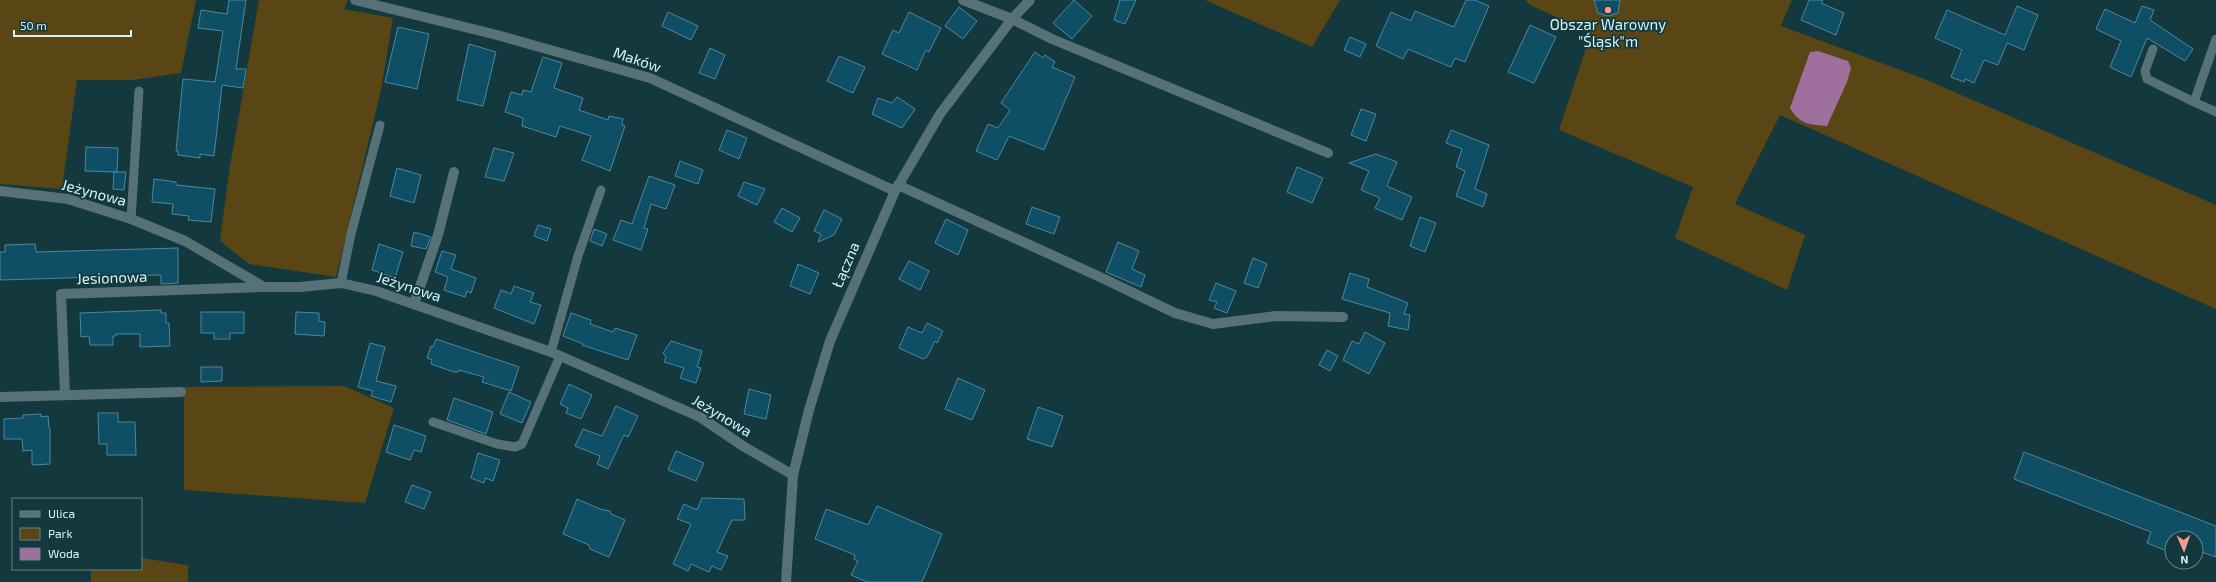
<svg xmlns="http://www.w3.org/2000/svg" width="2216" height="582" viewBox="0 0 2216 582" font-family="'Exo 2',sans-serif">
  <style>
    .green { fill: #594614 }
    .water { fill: #9f6f9e }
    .building { fill: #0f4f65; stroke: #4d87a0 }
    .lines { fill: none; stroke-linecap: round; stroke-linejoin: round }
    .service { stroke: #577276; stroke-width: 9 }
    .minor { stroke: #577276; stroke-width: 10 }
    .tertiary { stroke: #577276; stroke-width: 10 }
    .poi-dot { fill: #f59c91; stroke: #13393e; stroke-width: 1.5 }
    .labels { text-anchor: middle; stroke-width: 3.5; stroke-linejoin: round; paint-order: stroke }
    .poi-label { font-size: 15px; fill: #d2f4f9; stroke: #13393e }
    .street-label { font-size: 15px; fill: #d2f4f9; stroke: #13393e }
  </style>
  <rect width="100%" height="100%" fill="#13393e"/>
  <!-- green -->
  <path class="green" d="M 0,0 L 196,0 L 181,73 L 132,80 L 77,80 L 62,189 L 0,184 Z
    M 259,0 L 348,0 L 344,9 L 393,18 L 381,90 L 336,277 L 249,264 L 220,241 L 229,172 Z
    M 1205,0 L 1340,0 L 1312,47 Z
    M 1526,0 L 1792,0 L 1781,26 L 1922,78 L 2216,205 L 2216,309 L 1780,115 L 1735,204 L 1805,235 L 1787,290 L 1675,238 L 1693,187 L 1559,130 L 1591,33 L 1530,5 Z
    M 344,386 L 394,408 L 365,503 L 184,490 L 184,387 Z
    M 141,558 L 188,565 L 188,582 L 91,582 L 91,569 L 141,569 Z"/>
  <!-- water -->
  <path class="water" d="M 1818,51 L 1848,61 L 1851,68 L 1847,82 L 1827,126 C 1810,125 1799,124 1790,108 L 1810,52 Z"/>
  <!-- building -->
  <path class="building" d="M 229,0 L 246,0 L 236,69 L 246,69 L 243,88 L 222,85 L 214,156 L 200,154 L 200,158 L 178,155 L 178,151 L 176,151 L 183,79 L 215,82 L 223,31 L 198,28 L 201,10 L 227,14 Z
    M 1074,0 L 1092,16 L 1072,39 L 1053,23 Z
    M 1120,0 L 1136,0 L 1125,24 L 1114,20 Z
    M 1466,0 L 1475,0 L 1489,6 L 1465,62 L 1455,58 L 1451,67 L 1408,49 L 1403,59 L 1376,46 L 1391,12 L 1411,21 L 1415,11 L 1454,27 Z
    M 1594,0 L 1620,0 L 1618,13 L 1608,16 L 1598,13 Z
    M 1809,0 L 1823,0 L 1821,3 L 1844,13 L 1836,35 L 1801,20 Z
    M 2017,6 L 2038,15 L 2024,50 L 2007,43 L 1998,65 L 1984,60 L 1974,83 L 1965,79 L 1964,82 L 1951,77 L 1962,50 L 1935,38 L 1947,10 L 2005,35 Z
    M 2142,6 L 2154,10 L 2150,20 L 2193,49 L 2185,61 L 2147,38 L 2131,77 L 2110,67 L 2121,41 L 2096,29 L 2105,9 L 2135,23 Z
    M 959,7 L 977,21 L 963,39 L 945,26 Z
    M 668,12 L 698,26 L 691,40 L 662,26 Z
    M 909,12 L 941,28 L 929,52 L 926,50 L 917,70 L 882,54 L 893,30 L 899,33 Z
    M 1530,25 L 1556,37 L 1534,83 L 1508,72 Z
    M 398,27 L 429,34 L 417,89 L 385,82 Z
    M 1350,37 L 1366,44 L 1360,57 L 1344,50 Z
    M 469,44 L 496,52 L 483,106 L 457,100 Z
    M 710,48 L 725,55 L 715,79 L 699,73 Z
    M 1035,52 L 1043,58 L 1045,55 L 1055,62 L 1052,67 L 1075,77 L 1044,150 L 1009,136 L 997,160 L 976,151 L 988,124 L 998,128 L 1010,110 L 1001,103 Z
    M 839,56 L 865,67 L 853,93 L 827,81 Z
    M 543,57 L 562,63 L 554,88 L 583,98 L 579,110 L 608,120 L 609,116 L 623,119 L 622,125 L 625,126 L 610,171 L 582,160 L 591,136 L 560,126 L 556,137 L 522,126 L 523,118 L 505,112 L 511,92 L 522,95 L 523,90 L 531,92 Z
    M 897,97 L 915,109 L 902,128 L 872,114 L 878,98 L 892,103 Z
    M 1361,109 L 1376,114 L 1366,141 L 1351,135 Z
    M 727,130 L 747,138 L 739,159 L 719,150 Z
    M 1451,130 L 1489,145 L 1475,189 L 1487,194 L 1483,207 L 1456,196 L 1465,171 L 1456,167 L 1462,149 L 1446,143 Z
    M 86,147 L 118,148 L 117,172 L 85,171 Z
    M 494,148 L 514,153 L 504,181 L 485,177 Z
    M 1376,154 L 1397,162 L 1387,186 L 1412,197 L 1402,220 L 1375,208 L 1380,198 L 1361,190 L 1369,171 L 1349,163 Z
    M 680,161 L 703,170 L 698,184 L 675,176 Z
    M 1297,167 L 1323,178 L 1312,203 L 1287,192 Z
    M 397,168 L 421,175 L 414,203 L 390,196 Z
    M 114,172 L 126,172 L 124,190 L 113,189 Z
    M 649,176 L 675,185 L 666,209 L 651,204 L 644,228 L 648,229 L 641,250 L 613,240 L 621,220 L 632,224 Z
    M 154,179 L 176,182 L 176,185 L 215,189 L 211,222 L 188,220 L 189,216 L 172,214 L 173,204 L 152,202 Z
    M 744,182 L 765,189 L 757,205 L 738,196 Z
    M 1032,207 L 1060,217 L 1054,234 L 1026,224 Z
    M 782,208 L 800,218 L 792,232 L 774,222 Z
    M 824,210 L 842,219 L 834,235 L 818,242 L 821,234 L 814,231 Z
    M 1420,217 L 1436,223 L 1425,252 L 1410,246 Z
    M 946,219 L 968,230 L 958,255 L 935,243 Z
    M 538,225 L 551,229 L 547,241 L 534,236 Z
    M 594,229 L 607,234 L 602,246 L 590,241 Z
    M 414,232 L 431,237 L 426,249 L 411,246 Z
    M 1118,242 L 1139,251 L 1132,269 L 1145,275 L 1141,287 L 1106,272 Z
    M 35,244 L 36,252 L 178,248 L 178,283 L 161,284 L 161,275 L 0,280 L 0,252 L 5,252 L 5,245 Z
    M 379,244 L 403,252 L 395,278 L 372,270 Z
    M 442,251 L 456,255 L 451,269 L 476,278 L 471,293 L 467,291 L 465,297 L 444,290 L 448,277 L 435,272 Z
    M 1253,258 L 1267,264 L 1258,288 L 1244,283 Z
    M 909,261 L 929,271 L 920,290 L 899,279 Z
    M 798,264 L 819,273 L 810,294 L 790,286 Z
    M 1350,273 L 1369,279 L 1367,287 L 1408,303 L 1404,314 L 1410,315 L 1408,330 L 1388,326 L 1390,313 L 1342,299 Z
    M 1216,283 L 1236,291 L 1227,313 L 1214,308 L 1217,302 L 1209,300 Z
    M 514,286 L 534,293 L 530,302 L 541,305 L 534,324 L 494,308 L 501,290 L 511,294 Z
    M 161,310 L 161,313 L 166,313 L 166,323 L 169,323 L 170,346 L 140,347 L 140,334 L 116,334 L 116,336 L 113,336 L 113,345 L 90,345 L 89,336 L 81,337 L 80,313 Z
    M 201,312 L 244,312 L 244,333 L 230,333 L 230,339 L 214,339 L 214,333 L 201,333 Z
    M 296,312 L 319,313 L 319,321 L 325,322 L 324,336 L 295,334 Z
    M 571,313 L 591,320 L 590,324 L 613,332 L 615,328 L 637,335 L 628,360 L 582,345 L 583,344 L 563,336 Z
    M 927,323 L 943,331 L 937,343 L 935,341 L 927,357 L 923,359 L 899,348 L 908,327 L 922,333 Z
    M 1365,332 L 1385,343 L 1369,374 L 1343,360 L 1352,341 L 1359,344 Z
    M 436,339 L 519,367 L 511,391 L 482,382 L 484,377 L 459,370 L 458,372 L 454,372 L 431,364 L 432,360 L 427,358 L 431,346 L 433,347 Z
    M 671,341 L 702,351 L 697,367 L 701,368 L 696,383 L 680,378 L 684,368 L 664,362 L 666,357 L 663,353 Z
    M 370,343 L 385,347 L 376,381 L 396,386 L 391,402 L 371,396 L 373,391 L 358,387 Z
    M 1327,350 L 1338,356 L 1330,371 L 1319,365 Z
    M 201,367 L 222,367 L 222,381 L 201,382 Z
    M 958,378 L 985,390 L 972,420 L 945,409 Z
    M 569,384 L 592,395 L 581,419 L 566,413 L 568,408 L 560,404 Z
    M 749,389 L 771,395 L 766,419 L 744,414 Z
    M 509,392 L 531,402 L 522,423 L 500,414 Z
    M 454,398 L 493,412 L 486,434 L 447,420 Z
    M 616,406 L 638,416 L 628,437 L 624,435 L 608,469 L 597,464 L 600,456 L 575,446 L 583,429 L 602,436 Z
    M 1038,407 L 1063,416 L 1052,447 L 1027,439 Z
    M 98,413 L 118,413 L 118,422 L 135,422 L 136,455 L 107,455 L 107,444 L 99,444 Z
    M 41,414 L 41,417 L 48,416 L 49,428 L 50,428 L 50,464 L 32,465 L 32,450 L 23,451 L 22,439 L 4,439 L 4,419 L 23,418 L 23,415 Z
    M 394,425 L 426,436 L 421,452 L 414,450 L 410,460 L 386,452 Z
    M 676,451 L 704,463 L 696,481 L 668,470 Z
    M 2024,452 L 2216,526 L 2216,557 L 2196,550 L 2196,538 L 2172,538 L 2172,553 L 2147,543 L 2151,532 L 2014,479 Z
    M 478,453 L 500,460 L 493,481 L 485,478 L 484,483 L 471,478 Z
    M 412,485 L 431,492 L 424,509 L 405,502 Z
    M 702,498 L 744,499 L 745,520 L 732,520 L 717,552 L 728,556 L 721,570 L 712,566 L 709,572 L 691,564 L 688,571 L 673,564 L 691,524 L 677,519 L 684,504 L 697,510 Z
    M 577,499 L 600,509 L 610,511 L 611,514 L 625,520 L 609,557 L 590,549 L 589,545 L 563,534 Z
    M 877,506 L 942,534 L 922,582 L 867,582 L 851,575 L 858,561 L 854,559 L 855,555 L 815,539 L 826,509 L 868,525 Z"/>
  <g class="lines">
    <!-- service -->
    <path class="service" d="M 2216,39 L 2194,102 L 2216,112
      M 2153,49 L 2145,71 L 2147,79 L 2194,102
      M 131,219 L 139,91
      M 341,283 L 351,234 L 380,125
      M 551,352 L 578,256 L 601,190
      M 433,422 L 497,444 L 515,447 L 522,444 L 560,356"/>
    <!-- minor -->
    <path class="minor" d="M 355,0 L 497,35 L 650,78 L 895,191
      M 963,0 L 1012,19 L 1052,39 L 1328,153
      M 898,185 L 1100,277 L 1175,313 L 1213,324 L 1276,316 L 1343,317
      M 0,191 L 68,199 L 131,219 L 185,241 L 264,287 L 300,287 L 341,283 L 376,291 L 551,352 L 700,417 L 743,446 L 793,475
      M 414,304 L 438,235 L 454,172
      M 65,395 L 61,294 L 264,287
      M 0,397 L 181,392"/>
    <!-- tertiary -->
    <path class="tertiary" d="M 786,582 L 793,475 L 809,410 L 830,341 L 895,191 L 940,114 L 1012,19 L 1030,0"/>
  </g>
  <!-- markers -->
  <circle class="poi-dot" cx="1608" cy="10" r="4"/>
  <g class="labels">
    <!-- poi labels -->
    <g class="poi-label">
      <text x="1608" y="30">Obszar Warowny<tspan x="1608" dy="17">"Śląsk"m</tspan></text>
    </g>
    <!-- street labels -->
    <g class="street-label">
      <text transform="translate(637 60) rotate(19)" y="5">Maków</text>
      <text transform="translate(94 193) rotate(15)" y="5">Jeżynowa</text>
      <text transform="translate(846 265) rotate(-67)" y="5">Łączna</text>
      <text transform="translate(112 278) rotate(-2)" y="5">Jesionowa</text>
      <text transform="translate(409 287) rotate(18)" y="5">Jeżynowa</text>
      <text transform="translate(722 416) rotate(31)" y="5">Jeżynowa</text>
    </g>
  </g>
  <!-- legend -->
  <rect x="12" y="498" width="130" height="72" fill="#13393e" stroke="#5f8489"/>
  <rect x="20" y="511" width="20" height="6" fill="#577276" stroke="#5f8489"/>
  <text x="48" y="518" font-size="12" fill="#d2f4f9">Ulica</text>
  <rect x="20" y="528" width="20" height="12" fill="#594614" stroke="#5f8489"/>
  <text x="48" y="538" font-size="12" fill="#d2f4f9">Park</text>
  <rect x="20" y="548" width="20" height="12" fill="#9f6f9e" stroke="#5f8489"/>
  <text x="48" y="558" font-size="12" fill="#d2f4f9">Woda</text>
  <!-- north arrow -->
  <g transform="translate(2184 550) rotate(178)"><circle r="19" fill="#13393e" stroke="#5f8489"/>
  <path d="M0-3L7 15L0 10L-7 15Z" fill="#f59c91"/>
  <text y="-6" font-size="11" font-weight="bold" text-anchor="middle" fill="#d2f4f9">N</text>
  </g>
  <!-- scale -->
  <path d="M14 30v6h117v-6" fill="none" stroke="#d2f4f9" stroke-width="2"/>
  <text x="20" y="30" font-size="12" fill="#d2f4f9" stroke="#13393e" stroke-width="3" paint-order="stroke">50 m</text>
</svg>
